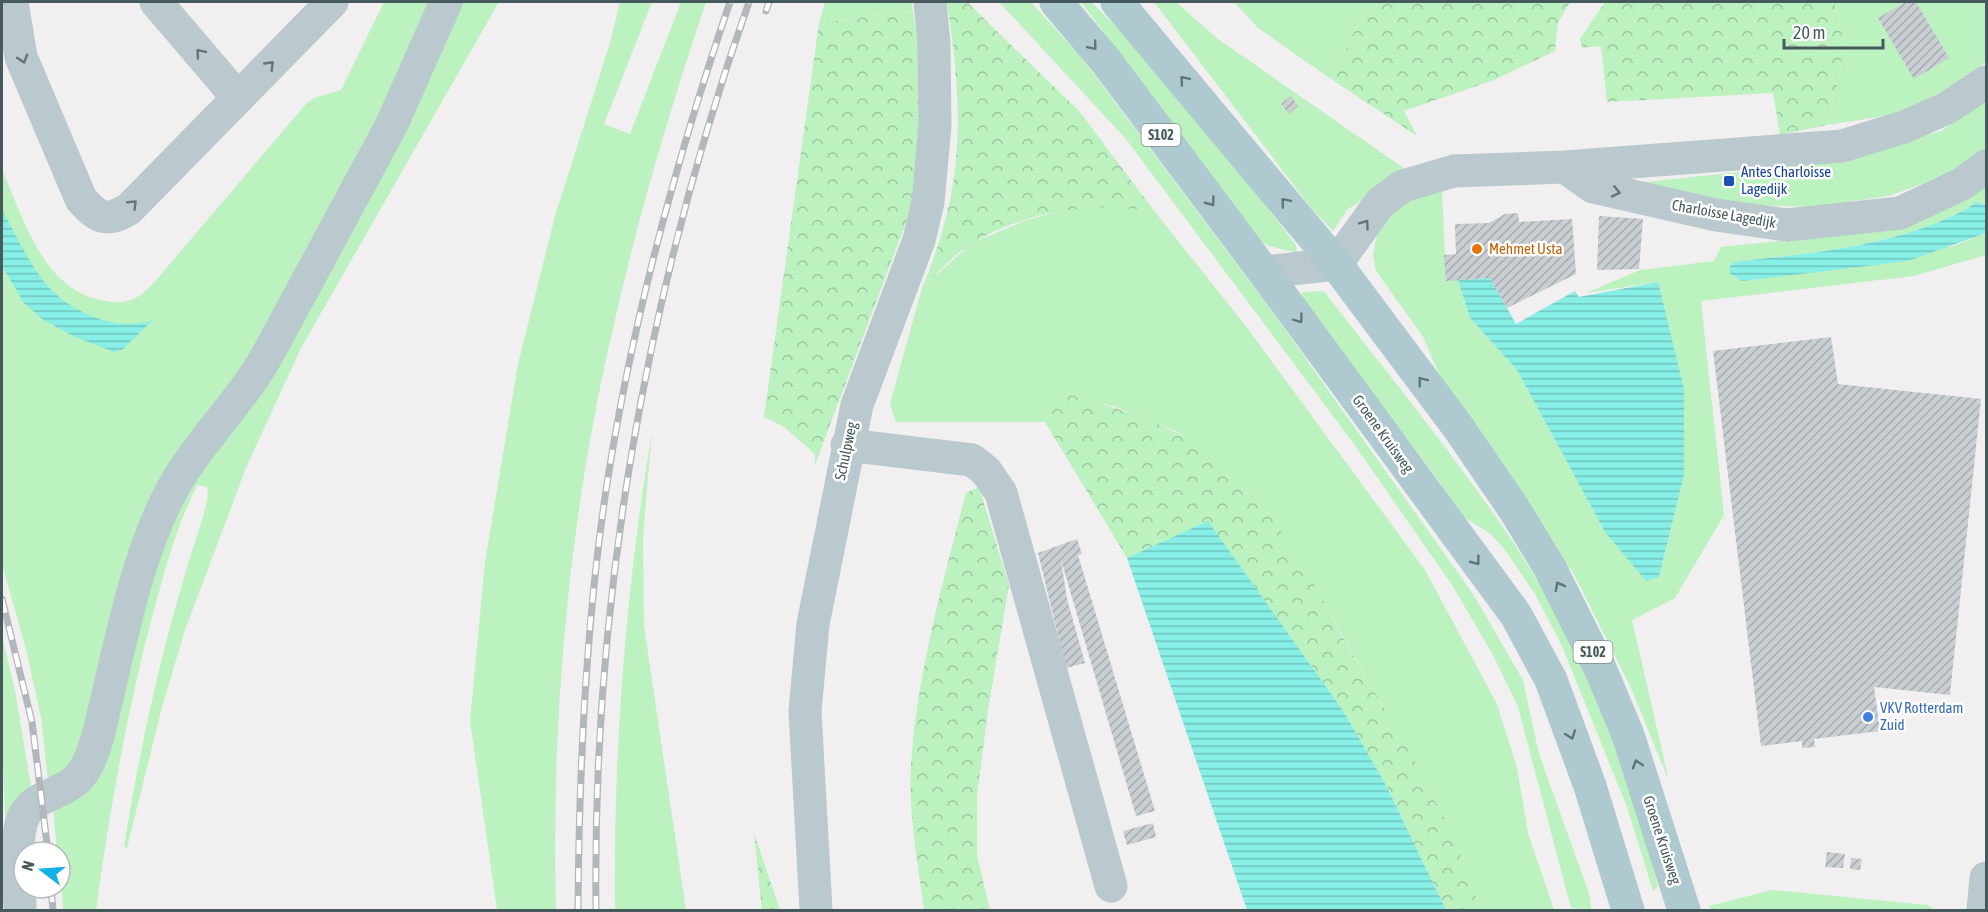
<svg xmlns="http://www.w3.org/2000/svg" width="1988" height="912" viewBox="0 0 1988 912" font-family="'Asap Condensed',sans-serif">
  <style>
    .green { fill: #bcf1c0 }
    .forest { fill: url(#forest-crowns) }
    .water { fill: url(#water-rules) }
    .building { fill: url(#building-hatch) }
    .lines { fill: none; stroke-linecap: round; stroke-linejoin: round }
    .minor { stroke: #bac9cd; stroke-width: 33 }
    .major { stroke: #aec9cf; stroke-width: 33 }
    .rail-casing { stroke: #b1b7ba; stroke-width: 7 }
    .rail { stroke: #fff; stroke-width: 4.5; stroke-dasharray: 14; stroke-linecap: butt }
    .oneway { stroke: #60757a }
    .oneway2 { stroke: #637579 }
    .transit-dot { fill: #1a4fb4; stroke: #fff; stroke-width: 2 }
    .food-dot { fill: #e8710a; stroke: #fff; stroke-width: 2 }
    .shop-dot { fill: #3f7fe0; stroke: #fff; stroke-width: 2 }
    .labels { text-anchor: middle; stroke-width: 5; stroke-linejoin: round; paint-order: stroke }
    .shield { fill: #fff; stroke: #7e8b8e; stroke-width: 1.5 }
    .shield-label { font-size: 14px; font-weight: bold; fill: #46595d }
    .transit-label { font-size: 15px; fill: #164399; stroke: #fff; text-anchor: start }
    .street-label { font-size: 15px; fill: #46595d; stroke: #fff }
    .food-label { font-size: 15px; fill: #c56008; stroke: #fff; text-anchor: start }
    .shop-label { font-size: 15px; fill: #366cbe; stroke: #fff; text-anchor: start }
  </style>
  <defs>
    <pattern id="forest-crowns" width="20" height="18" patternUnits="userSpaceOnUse" patternTransform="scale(1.5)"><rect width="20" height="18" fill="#bcf1c0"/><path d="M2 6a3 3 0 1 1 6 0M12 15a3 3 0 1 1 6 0" fill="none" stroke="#9bc69f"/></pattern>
    <pattern id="water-rules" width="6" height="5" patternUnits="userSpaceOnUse" patternTransform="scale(1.5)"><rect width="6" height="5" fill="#87efe5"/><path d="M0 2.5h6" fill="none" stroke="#70c5bd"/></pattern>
    <pattern id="building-hatch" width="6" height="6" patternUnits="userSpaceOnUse" patternTransform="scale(1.5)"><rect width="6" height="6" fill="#c9ced2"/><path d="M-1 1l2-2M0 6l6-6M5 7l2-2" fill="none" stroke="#a5aaae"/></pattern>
  </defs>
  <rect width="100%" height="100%" fill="#f2eff0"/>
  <!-- green -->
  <path class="green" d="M 384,2 L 429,2 L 388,101 L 249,359 L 213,408 L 83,744 L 66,769 L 48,781 L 41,718 L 26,649 L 2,564 L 2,170 C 24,219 43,291 105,301 C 125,305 137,300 151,286 L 306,104 L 314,98 L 341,90 Z
    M 463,2 L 499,2 L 301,348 L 246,468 L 185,630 L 162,707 L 127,848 L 124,847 C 142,734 167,625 203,517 L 208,496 L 207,487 L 197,485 C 177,526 167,562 155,606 C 128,705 110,808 96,910 L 63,910 L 60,852 L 57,852 L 53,807 L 168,524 L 417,105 Z
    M 620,2 L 652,2 L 604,124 L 630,134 L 681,2 L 706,2 C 670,109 638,217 613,328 C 569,517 551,716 556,910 L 497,910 L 470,721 L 485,562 L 518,364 L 555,216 L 610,43 Z
    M 825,2 L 911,2 L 913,11 L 819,23 Z
    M 999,2 L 1031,2 L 1081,57 L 1269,307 L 1473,594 L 1523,680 L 1539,754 L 1590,896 L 1591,909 L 1571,908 L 1518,707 L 1493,655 L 1452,585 L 1354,444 L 1126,139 Z
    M 1081,2 L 1091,2 L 1165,74 L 1296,245 L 1297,253 L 1266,245 L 1258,238 Z
    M 1154,2 L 1176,2 L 1218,39 L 1408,171 L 1348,209 L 1333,231 L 1312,209 Z
    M 1234,2 L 1369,2 L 1331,79 L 1258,28 Z
    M 1834,2 L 1986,2 L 1986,62 L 1956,86 L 1891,115 L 1827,125 C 1838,80 1852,47 1834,2 Z
    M 1986,100 L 1986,151 L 1967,167 L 1889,196 L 1811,207 L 1724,204 L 1637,183 L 1811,164 L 1941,131 Z
    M 1986,186 L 1986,205 L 1976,202 C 1964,212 1950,217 1936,223 C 1871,249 1802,254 1734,262 L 1729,267 L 1954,246 L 1986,233 L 1986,255 L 1914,276 L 1701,301 L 1724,515 L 1675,598 L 1632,620 L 1669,781 L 1631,688 L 1575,576 L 1439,374 L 1423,337 L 1376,271 L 1373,255 L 1379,226 L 1399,202 L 1442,189 L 1446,280 L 1458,280 L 1470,318 L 1517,370 L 1605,532 L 1659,577 L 1684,475 L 1658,282 L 1586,293 L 1640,270 L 1714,261 L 1721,247 L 1882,230 Z
    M 1121,205 L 1155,212 L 1245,325 L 1425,570 L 1497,704 L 1517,768 L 1528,833 L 1554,910 L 1481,910 L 1437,803 L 1335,622 L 1288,544 L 1252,492 L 1176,431 L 1116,407 L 1060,393 L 1045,422 L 896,422 L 890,404 L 922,288 L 972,243 L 1027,220 L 1075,207 Z
    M 1324,291 C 1399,389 1480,485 1544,591 C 1596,677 1633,789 1658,886 L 1653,891 L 1627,807 L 1562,646 L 1535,594 L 1505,550 L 1491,534 L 1462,516 L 1439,481 L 1303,301 L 1302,292 Z
    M 652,431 L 643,536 L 644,626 L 686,910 L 615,910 C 613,751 626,588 652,431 Z
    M 2,636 L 15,690 L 31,786 L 12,803 L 6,838 L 2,741 Z
    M 1772,890 L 1928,905 L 1934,910 L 1711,910 L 1709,906 Z"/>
  <!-- forest -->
  <path class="forest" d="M 947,2 L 967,2 L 1079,111 L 1155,212 C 1093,200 1029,211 974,242 C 955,253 938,273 922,288 C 966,184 963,110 947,2 Z
    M 1369,2 L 1570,2 L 1558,23 L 1555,51 L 1494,80 L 1404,111 L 1417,136 L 1331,79 Z
    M 1605,2 L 1834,2 C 1852,47 1838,80 1827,125 L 1780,135 L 1773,93 L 1607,102 L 1601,46 L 1582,48 L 1580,39 Z
    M 913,11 L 925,88 L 917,193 L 815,465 L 815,454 L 784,427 L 764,417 L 819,23 Z
    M 1060,392 C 1115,407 1168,422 1214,456 C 1273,501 1313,584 1349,648 C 1378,699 1409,749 1436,802 C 1454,836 1468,874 1481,910 L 1446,910 L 1387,787 L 1344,712 L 1208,522 L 1127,558 L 1045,422 Z
    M 979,487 L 1009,585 L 988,710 L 977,796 L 977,856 L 990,910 L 924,910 C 918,863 908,813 911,765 C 917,673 943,582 966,493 Z
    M 754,833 L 780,910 L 762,910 Z"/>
  <!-- water -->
  <path class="water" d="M 1976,202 L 1986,205 L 1986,233 L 1908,261 L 1742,281 L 1730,274 L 1729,267 L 1734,262 C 1802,254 1871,249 1936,223 C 1950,217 1964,212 1976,202 Z
    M 2,210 C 15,233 26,258 42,279 C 64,310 117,334 153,320 L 123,349 L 114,352 L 73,336 L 42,319 L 24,303 L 2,266 Z
    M 1490,278 L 1516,324 L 1575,291 L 1579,297 L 1658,282 L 1684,389 L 1684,475 L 1659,577 L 1646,581 L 1605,532 L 1517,370 L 1470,318 L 1458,280 Z
    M 1208,521 L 1344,712 L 1387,787 L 1446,910 L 1247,910 L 1127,558 Z"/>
  <!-- building -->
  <path class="building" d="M 1906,2 L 1916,2 L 1949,58 L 1914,79 L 1878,18 Z
    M 1291,96 L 1298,106 L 1289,114 L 1281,104 Z
    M 1518,213 L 1519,222 L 1572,219 L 1576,274 L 1507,308 L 1490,278 L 1446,281 L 1444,255 L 1456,254 L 1455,224 L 1489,223 L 1505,214 Z
    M 1599,216 L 1643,219 L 1639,269 L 1597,270 Z
    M 1831,337 L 1838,384 L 1981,399 L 1950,695 L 1874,687 L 1880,731 L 1814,739 L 1815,747 L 1802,748 L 1802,741 L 1761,746 L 1713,351 Z
    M 1077,539 L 1082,554 L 1078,555 L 1155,811 L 1136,816 L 1061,560 L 1067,599 L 1085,663 L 1066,668 L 1038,553 Z
    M 1153,823 L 1156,837 L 1127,845 L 1123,831 Z
    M 1827,852 L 1845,854 L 1843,868 L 1825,867 Z
    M 1851,858 L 1862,859 L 1860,870 L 1850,869 Z"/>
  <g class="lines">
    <!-- minor -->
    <path class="minor" d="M 12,2 L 21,57 L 81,199 C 97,218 107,223 129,209 L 332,2
      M 156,2 L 238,98
      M 1565,167 L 1593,187 L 1716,215 L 1787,225 L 1900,213 L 1962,184 L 1986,166
      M 1264,272 L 1336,264 L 1380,203 L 1403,186 L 1454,171 L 1565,167 L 1842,146 L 1904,127 L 1947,108 L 1986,82
      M 847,445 L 972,460 L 986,471 L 1001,493 L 1111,886
      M 20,910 C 20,886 13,835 25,814 C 35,796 60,794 75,781 C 88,770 93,752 98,736 C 118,657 134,559 173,488 C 200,440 241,402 268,354 L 392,124 L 446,2
      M 816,910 L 805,711 L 813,624 L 857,405 L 919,240 L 928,202 L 935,126 L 934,43 L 930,2
      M 1983,910 L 1986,878"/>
    <!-- major -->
    <path class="major" d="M 1056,2 L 1105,60 L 1264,272 L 1516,615 L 1551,680 L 1590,786 L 1628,910
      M 1117,2 L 1336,264 L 1458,427 L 1514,509 L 1550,568 L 1600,668 L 1628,735 L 1684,910"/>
    <defs>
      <path id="rail" d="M 766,11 L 769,2
        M 2,599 L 32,722 L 48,852
        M 51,888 L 53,910
        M 578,910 C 579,772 585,634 605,497 C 630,329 675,163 730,2
        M 596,910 C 592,601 646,293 749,2"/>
    </defs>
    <!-- rail casing -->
    <use href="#rail" class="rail-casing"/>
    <!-- rail -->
    <use href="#rail" class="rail"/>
  </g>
  <!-- one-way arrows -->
  <defs><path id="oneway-chevron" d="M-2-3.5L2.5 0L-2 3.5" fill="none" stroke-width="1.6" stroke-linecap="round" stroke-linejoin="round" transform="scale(1.5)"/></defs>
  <g class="oneway">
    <use href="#oneway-chevron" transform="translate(1093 46) rotate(50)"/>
    <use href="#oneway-chevron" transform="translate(1184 80) rotate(-130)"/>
    <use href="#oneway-chevron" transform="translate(1211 202) rotate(53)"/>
    <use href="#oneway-chevron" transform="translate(1285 202) rotate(-130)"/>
    <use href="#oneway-chevron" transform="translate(1299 319) rotate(54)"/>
    <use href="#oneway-chevron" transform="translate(1422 381) rotate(-128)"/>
    <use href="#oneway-chevron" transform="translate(1476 561) rotate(53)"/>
    <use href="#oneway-chevron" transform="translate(1559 586) rotate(-118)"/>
    <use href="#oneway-chevron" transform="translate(1571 735) rotate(70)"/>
    <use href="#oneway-chevron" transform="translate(1637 764) rotate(-108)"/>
  </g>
  <g class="oneway2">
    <use href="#oneway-chevron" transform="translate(200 53) rotate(-130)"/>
    <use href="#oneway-chevron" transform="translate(23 59) rotate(72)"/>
    <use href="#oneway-chevron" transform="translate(270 65) rotate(-46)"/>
    <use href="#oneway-chevron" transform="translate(1616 192) rotate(13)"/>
    <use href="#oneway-chevron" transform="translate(133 204) rotate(-44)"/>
    <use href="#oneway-chevron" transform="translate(1365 224) rotate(-54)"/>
  </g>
  <!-- markers -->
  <rect class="transit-dot" x="1723" y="175" width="12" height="12" rx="3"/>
  <circle class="food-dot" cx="1477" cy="249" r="6"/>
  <circle class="shop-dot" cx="1868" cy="717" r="6"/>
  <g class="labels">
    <!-- shield labels -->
    <g class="shield">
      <rect x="1141.5" y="124" width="39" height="22" rx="4.5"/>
      <rect x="1573.5" y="641" width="39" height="22" rx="4.5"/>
    </g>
    <g class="shield-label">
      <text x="1161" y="140">S102</text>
      <text x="1593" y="657">S102</text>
    </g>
    <!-- transit labels -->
    <g class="transit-label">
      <text x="1741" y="177">Antes Charloisse<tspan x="1741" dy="17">Lagedijk</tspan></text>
    </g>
    <!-- street labels -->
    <g class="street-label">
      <text transform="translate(1724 214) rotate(10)" y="5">Charloisse Lagedijk</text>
      <text transform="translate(1383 434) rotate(54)" y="5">Groene Kruisweg</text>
      <text transform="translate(846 451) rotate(-78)" y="5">Schulpweg</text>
      <text transform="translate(1662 840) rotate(72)" y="5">Groene Kruisweg</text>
    </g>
    <!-- food labels -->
    <g class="food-label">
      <text x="1489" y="254">Mehmet Usta</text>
    </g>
    <!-- shop labels -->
    <g class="shop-label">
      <text x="1880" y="713">VKV Rotterdam<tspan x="1880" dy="17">Zuid</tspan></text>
    </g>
  </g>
  <!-- border -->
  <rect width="1988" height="912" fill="none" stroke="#46595d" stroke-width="6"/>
  <!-- north arrow -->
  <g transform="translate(42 870) rotate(287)"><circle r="28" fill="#ffffff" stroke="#b5bdbe" stroke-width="1.5"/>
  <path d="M0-4.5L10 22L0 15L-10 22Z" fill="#13b1e8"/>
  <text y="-9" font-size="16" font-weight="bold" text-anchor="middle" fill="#46595d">N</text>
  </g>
  <!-- scale -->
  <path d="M1784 39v9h99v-9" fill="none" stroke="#46595d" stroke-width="3"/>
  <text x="1793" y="39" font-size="18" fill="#46595d" stroke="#ffffff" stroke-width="4.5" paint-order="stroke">20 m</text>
</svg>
